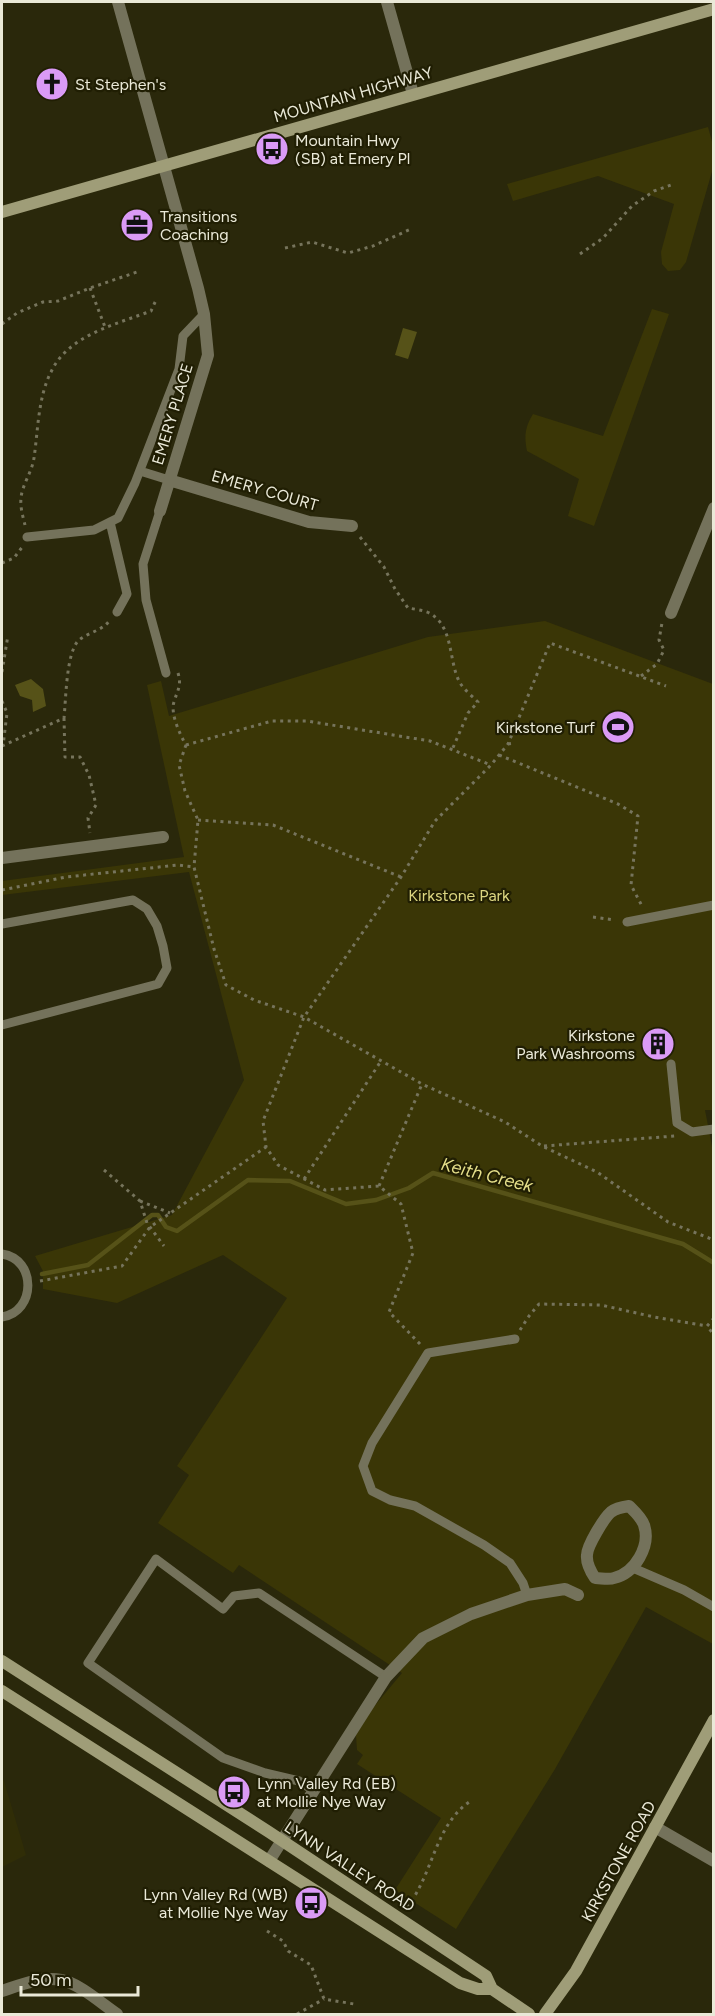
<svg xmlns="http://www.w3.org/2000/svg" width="715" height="2016" viewBox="0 0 715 2016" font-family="Figtree,sans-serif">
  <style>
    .built { fill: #302d07 }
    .green { fill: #3a3606 }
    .water { fill: #565218 }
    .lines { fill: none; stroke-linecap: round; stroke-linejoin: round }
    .stream { stroke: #565218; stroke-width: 4.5 }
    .path { stroke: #76745c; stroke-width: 3; stroke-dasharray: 3 4.5; stroke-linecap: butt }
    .lane { stroke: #74725b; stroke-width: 9 }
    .street { stroke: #74725b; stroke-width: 12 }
    .secondary { stroke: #9f9d78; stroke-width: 12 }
    .labels { text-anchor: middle; stroke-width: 4.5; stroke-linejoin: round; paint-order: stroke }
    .poi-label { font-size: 16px; fill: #eae9d8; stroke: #201e03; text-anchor: start }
    .street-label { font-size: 16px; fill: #eae9d8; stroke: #201e03 }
    .park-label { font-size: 16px; fill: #dcd681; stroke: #201e03 }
    .water-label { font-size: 18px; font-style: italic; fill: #e4de89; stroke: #201e03 }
  </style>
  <rect width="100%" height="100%" fill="#2a280b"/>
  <!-- built -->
  <path class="built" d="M 2,1779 L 4,1781 L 26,1855 L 2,1867 Z"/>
  <!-- green -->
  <path class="green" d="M 708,127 L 713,145 L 713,168 L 686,262 L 680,270 L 668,271 L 662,264 L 661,252 L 674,204 L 598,176 L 513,201 L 507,184 Z
    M 652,309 L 669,314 L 594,526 L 568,516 L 579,479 L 527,451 C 524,436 525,427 533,414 L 603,436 Z
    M 545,621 L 713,684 L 713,1110 L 705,1110 L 714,1157 L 713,1644 L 646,1607 L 555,1769 L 456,1929 L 395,1890 L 441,1818 L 357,1764 L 363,1755 L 357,1750 L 356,1735 L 372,1709 L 402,1673 L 239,1565 L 233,1573 L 158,1523 L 189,1475 L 177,1466 L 287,1298 L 223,1255 L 117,1303 L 43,1289 L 43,1271 L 35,1256 L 172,1215 L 244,1080 L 189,872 L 2,895 L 2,881 L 184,857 L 147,685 L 161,681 L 169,716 L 428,637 Z"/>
  <!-- water -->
  <path class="water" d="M 403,328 L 417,332 L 408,359 L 395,355 Z
    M 31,679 L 43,689 L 46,706 L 33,712 L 32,700 L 20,696 L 15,685 Z"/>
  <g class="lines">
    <!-- stream -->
    <path class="stream" d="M 42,1274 L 88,1265 L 152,1215 L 158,1215 L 166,1227 L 177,1231 L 248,1180 L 290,1181 L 346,1204 L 376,1200 L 409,1188 L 433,1173 L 683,1244 L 714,1263"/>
    <!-- path -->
    <path class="path" d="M 285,248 L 312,242 L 348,253 L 373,246 L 411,229
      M 580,254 L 603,238 L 632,206 L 654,191 L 671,185
      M 90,288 L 105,327
      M 2,324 L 17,313 L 43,302 L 58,301 L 90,288 L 140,271
      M 25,525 C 23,517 20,507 21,498 C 22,485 32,472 34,458 C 38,431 38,397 51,372 C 68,335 117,324 151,311 L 157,298
      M 360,537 L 384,567 L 395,589 L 408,608 C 414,609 421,610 427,612 C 454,624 448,659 459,681 C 463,689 472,696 478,702 L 468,713 L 452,750
      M 2,563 L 14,558 L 23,546
      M 2,672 L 8,635
      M 178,673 C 182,686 177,691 174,702 C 170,713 180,735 186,745
      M 641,676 L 657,664 L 664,650 L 659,640 L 662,623
      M 2,701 L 7,713 L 3,746
      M 64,718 L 65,757 L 80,757 L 89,775 L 96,805 L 88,818 L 90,833
      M 508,744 L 515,743
      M 186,745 L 179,765 L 185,791 L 198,820 L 194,867 L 214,949 L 226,985 L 254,1000 L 304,1017 L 422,1084 L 505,1122 L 542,1146 L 597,1172 L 668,1222 L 714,1240
      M 186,745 L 272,721 L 307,721 L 430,741 L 491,765
      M 2,746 L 64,718 C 66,700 66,652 79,640 C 89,632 102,631 110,620
      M 499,755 L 618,804 L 638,816 L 631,885 L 643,908
      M 198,820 L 273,825 L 401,877 L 399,875
      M 2,890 L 66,877 L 178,865 L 194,867
      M 593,917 L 615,920
      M 544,1146 L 675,1136
      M 104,1170 L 140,1201 L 147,1223 L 164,1246
      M 304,1179 L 381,1061
      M 379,1186 L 422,1084
      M 140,1201 L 170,1213
      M 40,1281 L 122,1266 L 150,1227 L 266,1147
      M 714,1318 L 707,1326 L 714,1335
      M 520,1330 L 529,1316 L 539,1304 L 601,1305 L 654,1317 L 707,1326
      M 420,1344 L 389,1312 L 413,1253 L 401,1204 L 379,1186 L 325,1190 L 278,1165 L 266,1147 L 263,1121 L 304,1017 L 401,877 L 435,821 L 491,765 L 508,744 L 550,643 L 666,686
      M 407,1907 C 433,1875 434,1827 469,1802
      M 267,1931 L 283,1941 L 288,1951 L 311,1965 L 324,1999 L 354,2004
      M 297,2014 L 324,1999"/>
    <!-- lane -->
    <path class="lane" d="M 140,471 L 169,480
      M 160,511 L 143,564 L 146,600 L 166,673
      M 110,522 L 127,594 L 117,612
      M 27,537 L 94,530 L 118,518 L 135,483 L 179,369 L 183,336 L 204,314
      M 627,922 L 714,905
      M 2,924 L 133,900 L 147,909 L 157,926 L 163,946 L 167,968 L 158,984 L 2,1025
      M 671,1064 L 677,1123 L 692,1132 L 714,1129
      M 2,1254 C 37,1259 36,1312 2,1317
      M 515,1339 L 428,1353 L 372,1443 L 363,1466 L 372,1491 L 390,1500 L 415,1506 L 484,1545 L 510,1563 L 523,1583 L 527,1595
      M 633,1568 L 684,1590 L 714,1607
      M 314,1791 L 299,1781 L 265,1773 L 223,1758 L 88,1663 L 156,1559 L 223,1609 L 234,1596 L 259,1593 L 386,1677"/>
    <!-- street -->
    <path class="street" d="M 118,2 L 198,288 L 204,314 L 208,355 L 160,511
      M 387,2 L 413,94
      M 169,480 L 309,522 L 352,526
      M 671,613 L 714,508
      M 2,858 L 163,837
      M 629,1506 C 635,1512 641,1517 644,1525 C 651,1546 635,1573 614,1578 C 609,1580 601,1578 595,1578 C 591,1572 586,1564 587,1555 C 587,1546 604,1518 611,1512 C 616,1508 622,1507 629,1506 Z
      M 655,1827 L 714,1861
      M 269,1861 L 386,1677 L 423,1638 L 471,1614 L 527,1595 L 565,1589 L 578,1595
      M 2,1991 C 20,1985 41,1976 61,1980 C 79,1983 102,2004 117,2014"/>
    <!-- secondary -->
    <path class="secondary" d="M 2,212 L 714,9
      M 2,1661 L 269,1832 L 486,1976 L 492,1989 L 529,2014
      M 2,1691 L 460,1983 L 478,1989 L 492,1989
      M 545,2014 L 576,1971 L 714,1720"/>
  </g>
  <!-- icons -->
  <defs>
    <symbol id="church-disc" viewBox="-11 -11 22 22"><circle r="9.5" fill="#da9af6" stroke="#201e03"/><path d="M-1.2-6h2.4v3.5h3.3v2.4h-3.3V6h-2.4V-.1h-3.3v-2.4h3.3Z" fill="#111"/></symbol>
    <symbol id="bus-disc" viewBox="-11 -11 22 22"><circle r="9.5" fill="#da9af6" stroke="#201e03"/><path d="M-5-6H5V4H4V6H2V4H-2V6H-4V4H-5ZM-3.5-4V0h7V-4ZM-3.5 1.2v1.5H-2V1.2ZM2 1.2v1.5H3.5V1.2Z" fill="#111"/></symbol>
    <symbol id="office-disc" viewBox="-11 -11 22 22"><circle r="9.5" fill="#da9af6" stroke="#201e03"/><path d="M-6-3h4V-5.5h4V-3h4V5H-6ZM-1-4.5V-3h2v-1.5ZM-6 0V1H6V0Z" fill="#111"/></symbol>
    <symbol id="stadium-disc" viewBox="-11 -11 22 22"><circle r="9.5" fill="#da9af6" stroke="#201e03"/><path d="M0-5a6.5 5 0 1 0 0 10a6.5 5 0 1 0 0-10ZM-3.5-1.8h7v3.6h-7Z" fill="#111"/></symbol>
    <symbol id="building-disc" viewBox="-11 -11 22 22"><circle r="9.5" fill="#da9af6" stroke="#201e03"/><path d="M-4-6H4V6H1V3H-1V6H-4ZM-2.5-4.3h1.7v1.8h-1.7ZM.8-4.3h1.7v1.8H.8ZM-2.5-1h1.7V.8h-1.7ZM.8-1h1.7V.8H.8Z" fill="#111"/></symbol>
  </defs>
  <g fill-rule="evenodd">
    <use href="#church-disc" x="33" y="65" width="38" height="38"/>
    <use href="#bus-disc" x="253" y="130" width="38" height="38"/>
    <use href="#office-disc" x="118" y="206" width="38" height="38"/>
    <use href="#stadium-disc" x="599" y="708" width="38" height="38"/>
    <use href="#building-disc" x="639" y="1025" width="38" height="38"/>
    <use href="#bus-disc" x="215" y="1773" width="38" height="38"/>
    <use href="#bus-disc" x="292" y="1884" width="38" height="38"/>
  </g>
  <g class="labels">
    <!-- poi labels -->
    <g class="poi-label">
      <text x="75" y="90">St Stephen's</text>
      <text x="295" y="146">Mountain Hwy<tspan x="295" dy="18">(SB) at Emery Pl</tspan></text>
      <text x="160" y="222">Transitions<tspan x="160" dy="18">Coaching</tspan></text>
      <text x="595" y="733" text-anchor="end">Kirkstone Turf</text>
      <text x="635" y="1041" text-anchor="end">Kirkstone<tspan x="635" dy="18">Park Washrooms</tspan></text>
      <text x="257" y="1789">Lynn Valley Rd (EB)<tspan x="257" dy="18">at Mollie Nye Way</tspan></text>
      <text x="288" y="1900" text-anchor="end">Lynn Valley Rd (WB)<tspan x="288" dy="18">at Mollie Nye Way</tspan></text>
    </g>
    <!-- street labels -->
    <g class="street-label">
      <text transform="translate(353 94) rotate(-16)" y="6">MOUNTAIN HIGHWAY</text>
      <text transform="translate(172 414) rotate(-73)" y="6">EMERY PLACE</text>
      <text transform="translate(265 490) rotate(16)" y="6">EMERY COURT</text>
      <text transform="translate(618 1861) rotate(-61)" y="6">KIRKSTONE ROAD</text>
      <text transform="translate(350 1866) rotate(33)" y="6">LYNN VALLEY ROAD</text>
    </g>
    <!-- park labels -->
    <g class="park-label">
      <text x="459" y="901">Kirkstone Park</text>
    </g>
    <!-- water labels -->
    <g class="water-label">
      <text transform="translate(487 1175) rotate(14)" y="6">Keith Creek</text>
    </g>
  </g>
  <!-- border -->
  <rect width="715" height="2016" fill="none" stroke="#eae9d8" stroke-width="6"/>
  <!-- scale -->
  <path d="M21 1986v9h117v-9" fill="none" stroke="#eae9d8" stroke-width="3"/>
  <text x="30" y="1986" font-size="18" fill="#eae9d8" stroke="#201e03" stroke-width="4.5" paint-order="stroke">50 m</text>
</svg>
